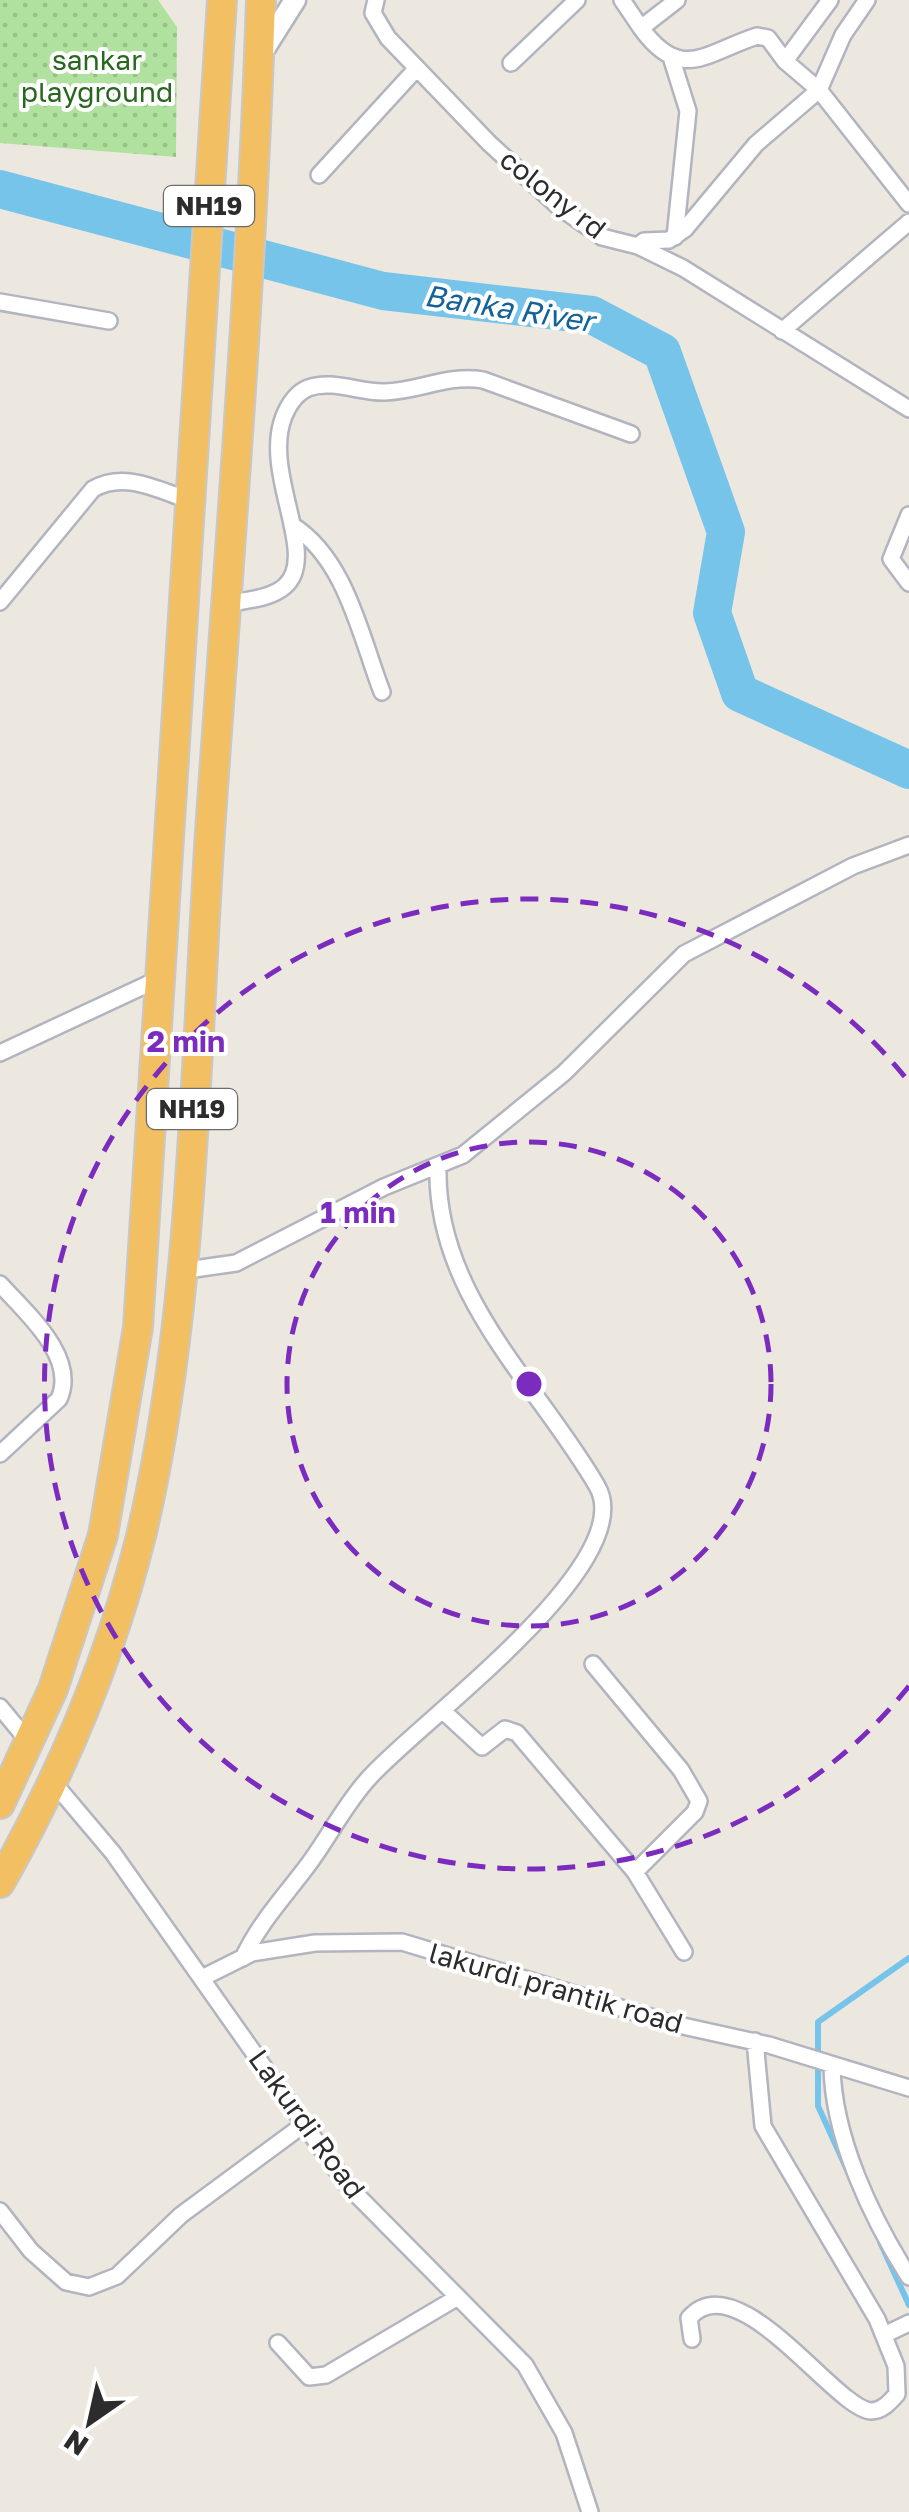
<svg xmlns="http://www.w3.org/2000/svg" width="909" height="2512" viewBox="0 0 909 2512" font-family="'Golos Text',sans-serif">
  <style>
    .park { fill: url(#park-dots) }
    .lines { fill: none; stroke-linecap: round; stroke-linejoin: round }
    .stream { stroke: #77c4ea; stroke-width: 6 }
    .river { stroke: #77c4ea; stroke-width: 38 }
    .minor-casing { stroke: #b2b4bf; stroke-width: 20 }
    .tertiary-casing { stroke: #b2b4bf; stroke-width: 25 }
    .trunk-casing { stroke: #c8c8c8; stroke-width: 32 }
    .minor { stroke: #fff; stroke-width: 15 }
    .tertiary { stroke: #fff; stroke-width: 20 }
    .trunk { stroke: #f2c062; stroke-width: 28 }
    .ring { fill: none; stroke: #7b2cbf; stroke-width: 5; stroke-dasharray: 18 12 }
    .labels { text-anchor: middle; stroke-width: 8; stroke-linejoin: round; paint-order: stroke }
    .shield { fill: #fff; stroke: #6b6b6b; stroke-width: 2.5 }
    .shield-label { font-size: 25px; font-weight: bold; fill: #2c2c2c }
    .park-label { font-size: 28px; fill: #28681e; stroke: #fff }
    .street-label { font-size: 28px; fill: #2c2c2c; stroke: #fff }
    .water-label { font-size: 30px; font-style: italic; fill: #136299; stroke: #fff }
    .centre { fill: #7b2cbf; stroke: #fff; stroke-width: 5 }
    .ring-label { font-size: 30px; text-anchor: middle; font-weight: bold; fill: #7b2cbf; stroke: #fff; stroke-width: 8; stroke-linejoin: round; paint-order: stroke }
  </style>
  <defs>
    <pattern id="park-dots" width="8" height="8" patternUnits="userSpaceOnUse" patternTransform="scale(2.5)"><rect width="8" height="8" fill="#b0e19e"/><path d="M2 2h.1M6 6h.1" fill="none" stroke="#98c188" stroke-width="1.8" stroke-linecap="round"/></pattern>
  </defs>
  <rect width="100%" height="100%" fill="#ede8df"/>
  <!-- park -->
  <path class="park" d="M 0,0 L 158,0 L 177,27 L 176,157 L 0,143 Z"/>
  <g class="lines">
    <!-- stream -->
    <path class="stream" d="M 848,2172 L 818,2106 L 818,2022 L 909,1958
      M 880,2242 L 909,2305"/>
    <!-- river -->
    <path class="river" d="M 0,189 L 383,291 L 592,315 L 662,352 L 726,532 L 712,613 L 740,693 L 909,770"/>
    <defs>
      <path id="minor" d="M 376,0 L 373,13 L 388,38 L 489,143 L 558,206 L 602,237 L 638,246 L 683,268 L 909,409
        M 622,0 L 641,28
        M 867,0 L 843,35 L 819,90 L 909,204
        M 672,60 L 688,111 L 675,237
        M 785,61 L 830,0
        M 511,63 L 577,0
        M 319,175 L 417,68
        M 638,246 L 644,241 L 669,240 L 685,229 L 756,144 L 819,90 L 785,61 L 768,38 L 757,36 C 705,53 681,83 641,28 L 677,0
        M 0,302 L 109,321
        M 782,331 L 909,222
        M 909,515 L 891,559 L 909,583
        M 292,525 C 346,559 360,635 382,692
        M 0,602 L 93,489 C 125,471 158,490 191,501
        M 226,604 C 245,600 271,599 285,586 C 320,555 261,473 284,416 C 289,404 296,393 308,388 C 332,379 361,393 385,392 C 420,391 447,374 483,380 L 631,434
        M 0,1053 L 163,977
        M 180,1271 L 236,1263 L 384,1187 L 463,1155 L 564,1073 L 684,954 L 853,866 L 909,845
        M 0,1284 C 26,1313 78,1357 59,1399 L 0,1454
        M 593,1664 L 681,1770 L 699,1801 L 695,1812 L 635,1872
        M 0,1707 L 29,1742
        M 443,1711 L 482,1747 L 505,1729 L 517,1733 L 635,1872 L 684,1952
        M 53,1782 L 113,1853 L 347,2185 L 525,2365 L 564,2433 L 590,2512
        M 243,1958 C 260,1922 284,1897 308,1865 C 329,1837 345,1804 369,1778 C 415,1725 642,1563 597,1486 C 537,1383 435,1295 438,1167
        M 202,1978 L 252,1953 L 315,1943 L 402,1942 L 674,2024 L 769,2045 L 909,2088
        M 832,2066 C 833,2137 871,2217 909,2277
        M 0,2211 L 31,2251 L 66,2282 L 89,2287 L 117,2276 L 181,2215 L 303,2125
        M 884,2335 L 909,2323
        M 692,2339 L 689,2318 C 738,2262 835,2409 871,2411 C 882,2411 890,2402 897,2394 L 896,2366 L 877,2319 L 763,2126 L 755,2041
        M 278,2343 L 309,2377 L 326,2375 L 458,2297"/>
      <path id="tertiary" d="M 259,57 L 295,0"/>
      <path id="trunk" d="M 0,1804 L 53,1689 L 103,1535 L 138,1327 L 222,0
        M 0,1883 C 61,1775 111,1657 141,1536 C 195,1310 195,1050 211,817 C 230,545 252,273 261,0"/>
    </defs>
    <!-- minor casing -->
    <use href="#minor" class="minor-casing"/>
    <!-- tertiary casing -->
    <use href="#tertiary" class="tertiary-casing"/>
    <!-- trunk casing -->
    <use href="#trunk" class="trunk-casing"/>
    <!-- minor -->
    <use href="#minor" class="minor"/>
    <!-- tertiary -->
    <use href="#tertiary" class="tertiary"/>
    <!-- trunk -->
    <use href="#trunk" class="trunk"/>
  </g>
  <!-- distance rings -->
  <g class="ring">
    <circle cx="529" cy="1384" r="242"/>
    <path d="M909 1686A485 485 0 1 1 909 1082"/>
  </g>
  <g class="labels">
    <!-- shield labels -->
    <g class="shield">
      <rect x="164" y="186" width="90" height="40" rx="8"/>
      <rect x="147" y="1089" width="90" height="40" rx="8"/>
    </g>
    <g class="shield-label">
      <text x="209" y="215">NH19</text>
      <text x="192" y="1118">NH19</text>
    </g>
    <!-- park labels -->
    <g class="park-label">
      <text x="97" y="70">sankar<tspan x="97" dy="32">playground</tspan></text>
    </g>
    <!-- street labels -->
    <g class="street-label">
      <text transform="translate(553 194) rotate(38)" y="10">colony rd</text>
      <text transform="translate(556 1988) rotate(16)" y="10">lakurdi prantik road</text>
      <text transform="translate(307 2124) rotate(54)" y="10">Lakurdi Road</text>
    </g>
    <!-- water labels -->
    <g class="water-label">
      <text transform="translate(509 309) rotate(9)" y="10">Banka River</text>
    </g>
  </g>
  <circle cx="529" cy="1384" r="15" class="centre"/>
  <g class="ring-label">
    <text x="186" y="1052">2 min</text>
    <text x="358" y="1223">1 min</text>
  </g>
  <!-- north arrow -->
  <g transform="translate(90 2422) rotate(214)" stroke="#ffffff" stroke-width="8" paint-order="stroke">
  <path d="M0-8L18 38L0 25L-18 38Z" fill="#2c2c2c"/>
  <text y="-15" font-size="28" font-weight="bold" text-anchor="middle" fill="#2c2c2c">N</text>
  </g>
</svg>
